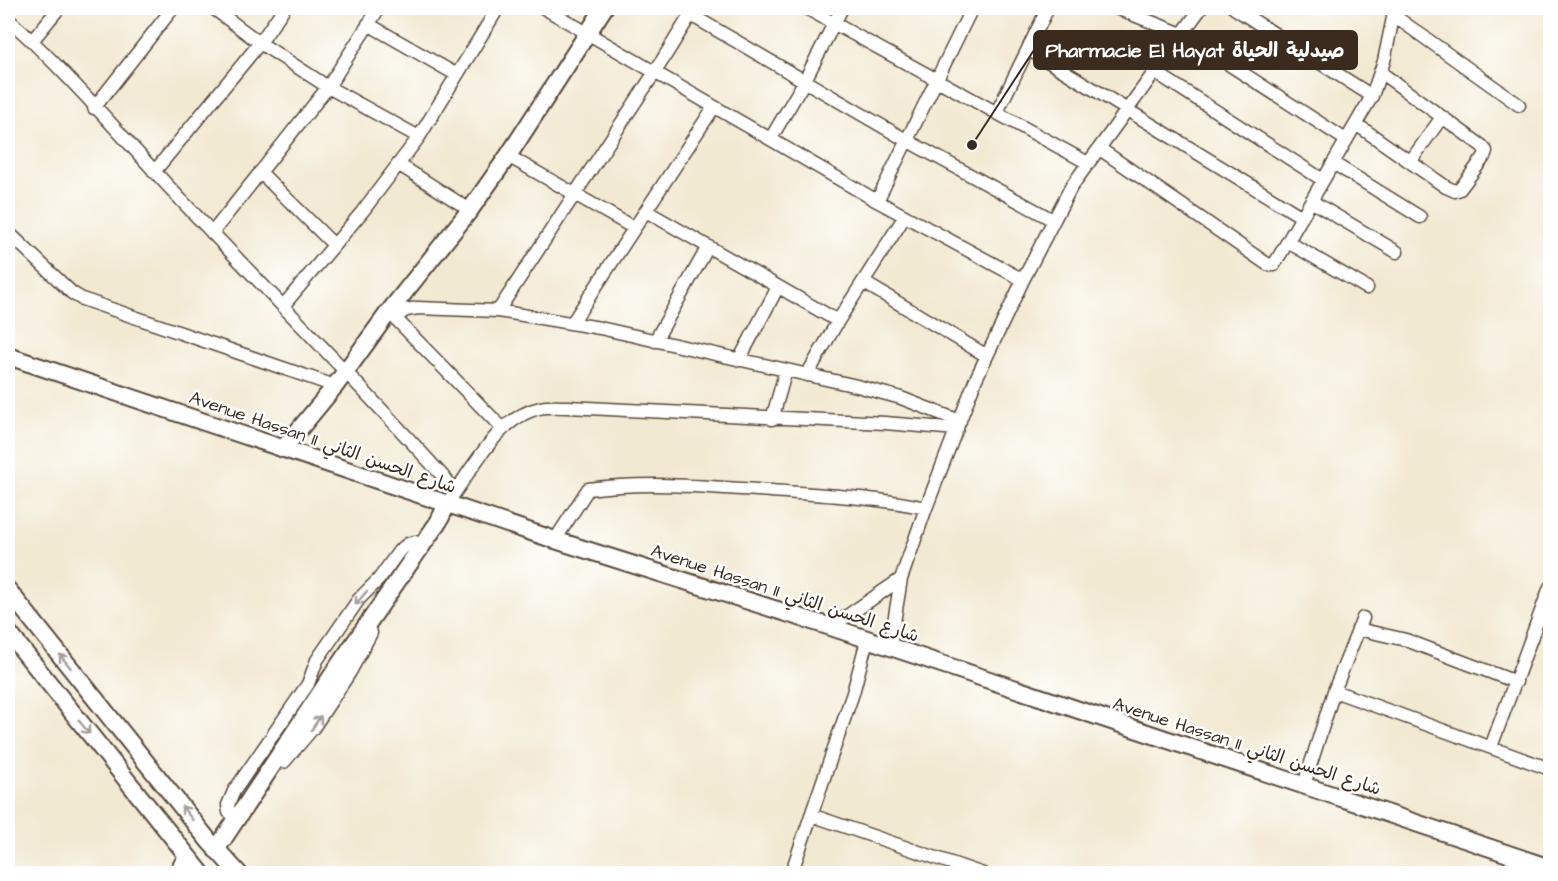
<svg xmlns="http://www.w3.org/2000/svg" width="1558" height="881" viewBox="0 0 1558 881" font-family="'Architects Daughter','Playpen Sans Arabic',sans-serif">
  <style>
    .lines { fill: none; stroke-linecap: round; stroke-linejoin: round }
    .street-casing { stroke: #564739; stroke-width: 15 }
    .secondary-casing { stroke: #564739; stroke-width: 20 }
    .street { stroke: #fff; stroke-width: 12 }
    .secondary { stroke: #fff; stroke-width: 16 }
    .oneway { stroke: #a79f9a }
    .labels { text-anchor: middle; stroke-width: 5; stroke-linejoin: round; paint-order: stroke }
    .street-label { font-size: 18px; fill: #3b2a1e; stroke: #fff }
    .leader { fill: none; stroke: #3b2a1e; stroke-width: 2 }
    .callout-dot { fill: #3b2a1e; stroke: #fff; stroke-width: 2 }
    .callout { fill: #3b2a1e; stroke: #3b2a1e; stroke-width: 2 }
    .callout-label { font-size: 20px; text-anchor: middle; font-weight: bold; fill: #fff }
  </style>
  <rect width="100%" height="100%" fill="#fff"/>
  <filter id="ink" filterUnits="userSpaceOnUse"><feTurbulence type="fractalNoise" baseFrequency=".0167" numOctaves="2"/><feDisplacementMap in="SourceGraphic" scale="12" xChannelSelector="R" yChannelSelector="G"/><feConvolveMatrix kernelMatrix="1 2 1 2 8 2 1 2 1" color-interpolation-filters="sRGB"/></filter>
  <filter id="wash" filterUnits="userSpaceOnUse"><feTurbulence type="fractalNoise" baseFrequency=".008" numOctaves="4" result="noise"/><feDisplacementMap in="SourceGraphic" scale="24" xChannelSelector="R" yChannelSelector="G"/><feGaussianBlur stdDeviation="1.35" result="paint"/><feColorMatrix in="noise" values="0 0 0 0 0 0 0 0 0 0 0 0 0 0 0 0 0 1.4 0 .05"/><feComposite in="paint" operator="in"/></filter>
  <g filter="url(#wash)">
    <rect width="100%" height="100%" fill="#f2e9d2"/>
  </g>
  <g filter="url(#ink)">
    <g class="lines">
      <defs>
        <path id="street" d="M 213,8 L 260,43 L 328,87 L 419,137
          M 544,8 L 877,201 L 1023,280
          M 806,8 L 1088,163
          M 1116,8 L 1182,34 L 1346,140
          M 1234,8 L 1372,96
          M 691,15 L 906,140 L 1053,220
          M 1393,15 L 1519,105
          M 8,19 C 71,75 126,142 184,203 C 275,299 368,392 456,491
          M 368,24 L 457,75
          M 32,41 L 59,8
          M 1028,49 L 1302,217
          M 1155,72 L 1323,180
          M 94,108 L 173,8
          M 997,112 L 1048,8
          M 1356,124 L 1446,187 L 1455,191 L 1460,189 L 1484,157 L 1486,151 L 1482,146 L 1380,72
          M 771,138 L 804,82 L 842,8
          M 1100,149 L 1267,264 L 1274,265 L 1372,96 L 1384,61 L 1395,8
          M 508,156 L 634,228
          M 1410,162 L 1442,117
          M 1333,163 L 1420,217
          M 398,164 L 470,210
          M 154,172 L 260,43 L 284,8
          M 260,172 L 334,245
          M 877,201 L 972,8
          M 1311,201 L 1397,252
          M 646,211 L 838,321 L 905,216
          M 8,232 L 72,293 L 82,299 L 335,386
          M 212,233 L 328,87 L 379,8
          M 1288,242 L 1367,288
          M 863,282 L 987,356
          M 283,306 L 362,212 L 419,137 L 498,8
          M 498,311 L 655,72 L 694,9
          M 389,313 L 395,318 L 503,429
          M 395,318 L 406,310 L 418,308 L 498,311 L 600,328 L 857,386 L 901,398 L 960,421
          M 572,323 L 714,107
          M 655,341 L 708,247
          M 739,360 L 778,287
          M 807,375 L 838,321
          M 772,419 L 786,370
          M 451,498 C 474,466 499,417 540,408 C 549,406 559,407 568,407 L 885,423 L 957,429
          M 555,540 L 588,489 C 648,481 711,487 771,491 C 823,495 875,497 926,508
          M 831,627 L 901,579
          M 1358,629 L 1406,640 L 1516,682
          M 890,647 L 901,579 L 926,508 L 975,381 L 1023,280 L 1071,187 L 1201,8
          M 1334,691 L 1550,769
          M 1491,747 L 1550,587
          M 284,762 L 313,728 L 350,672 L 371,633
          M 1304,785 L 1334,691 L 1363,618
          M 229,812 L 228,805 L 234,791 L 308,684 L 317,660 L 359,599 L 379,579 L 399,551 L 408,544 L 415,542
          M 811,815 L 983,874
          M 791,874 L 853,693 L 867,640"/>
        <path id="secondary" d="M 8,356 L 555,540 L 831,627 L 1550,868
          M 283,449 L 335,386 L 388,313 L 470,210 L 508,156 L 604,8
          M 8,590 L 209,841 L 239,874
          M 8,632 L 202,874
          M 216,850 L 339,665 L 439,521 L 447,504
          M 177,874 L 187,856"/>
      </defs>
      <!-- street casing -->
      <use href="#street" class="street-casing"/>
      <!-- secondary casing -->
      <use href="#secondary" class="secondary-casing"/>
      <!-- street -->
      <use href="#street" class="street"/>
      <!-- secondary -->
      <use href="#secondary" class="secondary"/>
    </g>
    <!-- one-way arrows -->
    <defs><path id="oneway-shaft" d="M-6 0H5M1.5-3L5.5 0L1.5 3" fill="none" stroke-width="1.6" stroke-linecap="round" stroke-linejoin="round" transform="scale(1.5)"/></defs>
    <g class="oneway">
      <use href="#oneway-shaft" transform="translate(361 598) rotate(130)"/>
      <use href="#oneway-shaft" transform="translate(65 661) rotate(-129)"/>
      <use href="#oneway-shaft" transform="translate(316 723) rotate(-56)"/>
      <use href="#oneway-shaft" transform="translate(84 727) rotate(51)"/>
      <use href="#oneway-shaft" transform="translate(187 813) rotate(-128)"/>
    </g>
  </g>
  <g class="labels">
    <!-- street labels -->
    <g class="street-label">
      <text transform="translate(323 442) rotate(19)" y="6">Avenue Hassan II شارع الحسن الثاني</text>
      <text transform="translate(785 593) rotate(18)" y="6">Avenue Hassan II شارع الحسن الثاني</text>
      <text transform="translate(1247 746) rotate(18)" y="6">Avenue Hassan II شارع الحسن الثاني</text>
    </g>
  </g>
  <!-- callouts -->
  <path class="leader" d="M972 145L1034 50"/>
  <circle class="callout-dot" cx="972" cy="145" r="6"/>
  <rect class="callout" x="1034" y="31" width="323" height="38" rx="6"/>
  <g class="callout-label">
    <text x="1195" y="57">Pharmacie El Hayat صيدلية الحياة</text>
  </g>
  <!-- margin -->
  <rect width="1558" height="881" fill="none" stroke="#fff" stroke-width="30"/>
</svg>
